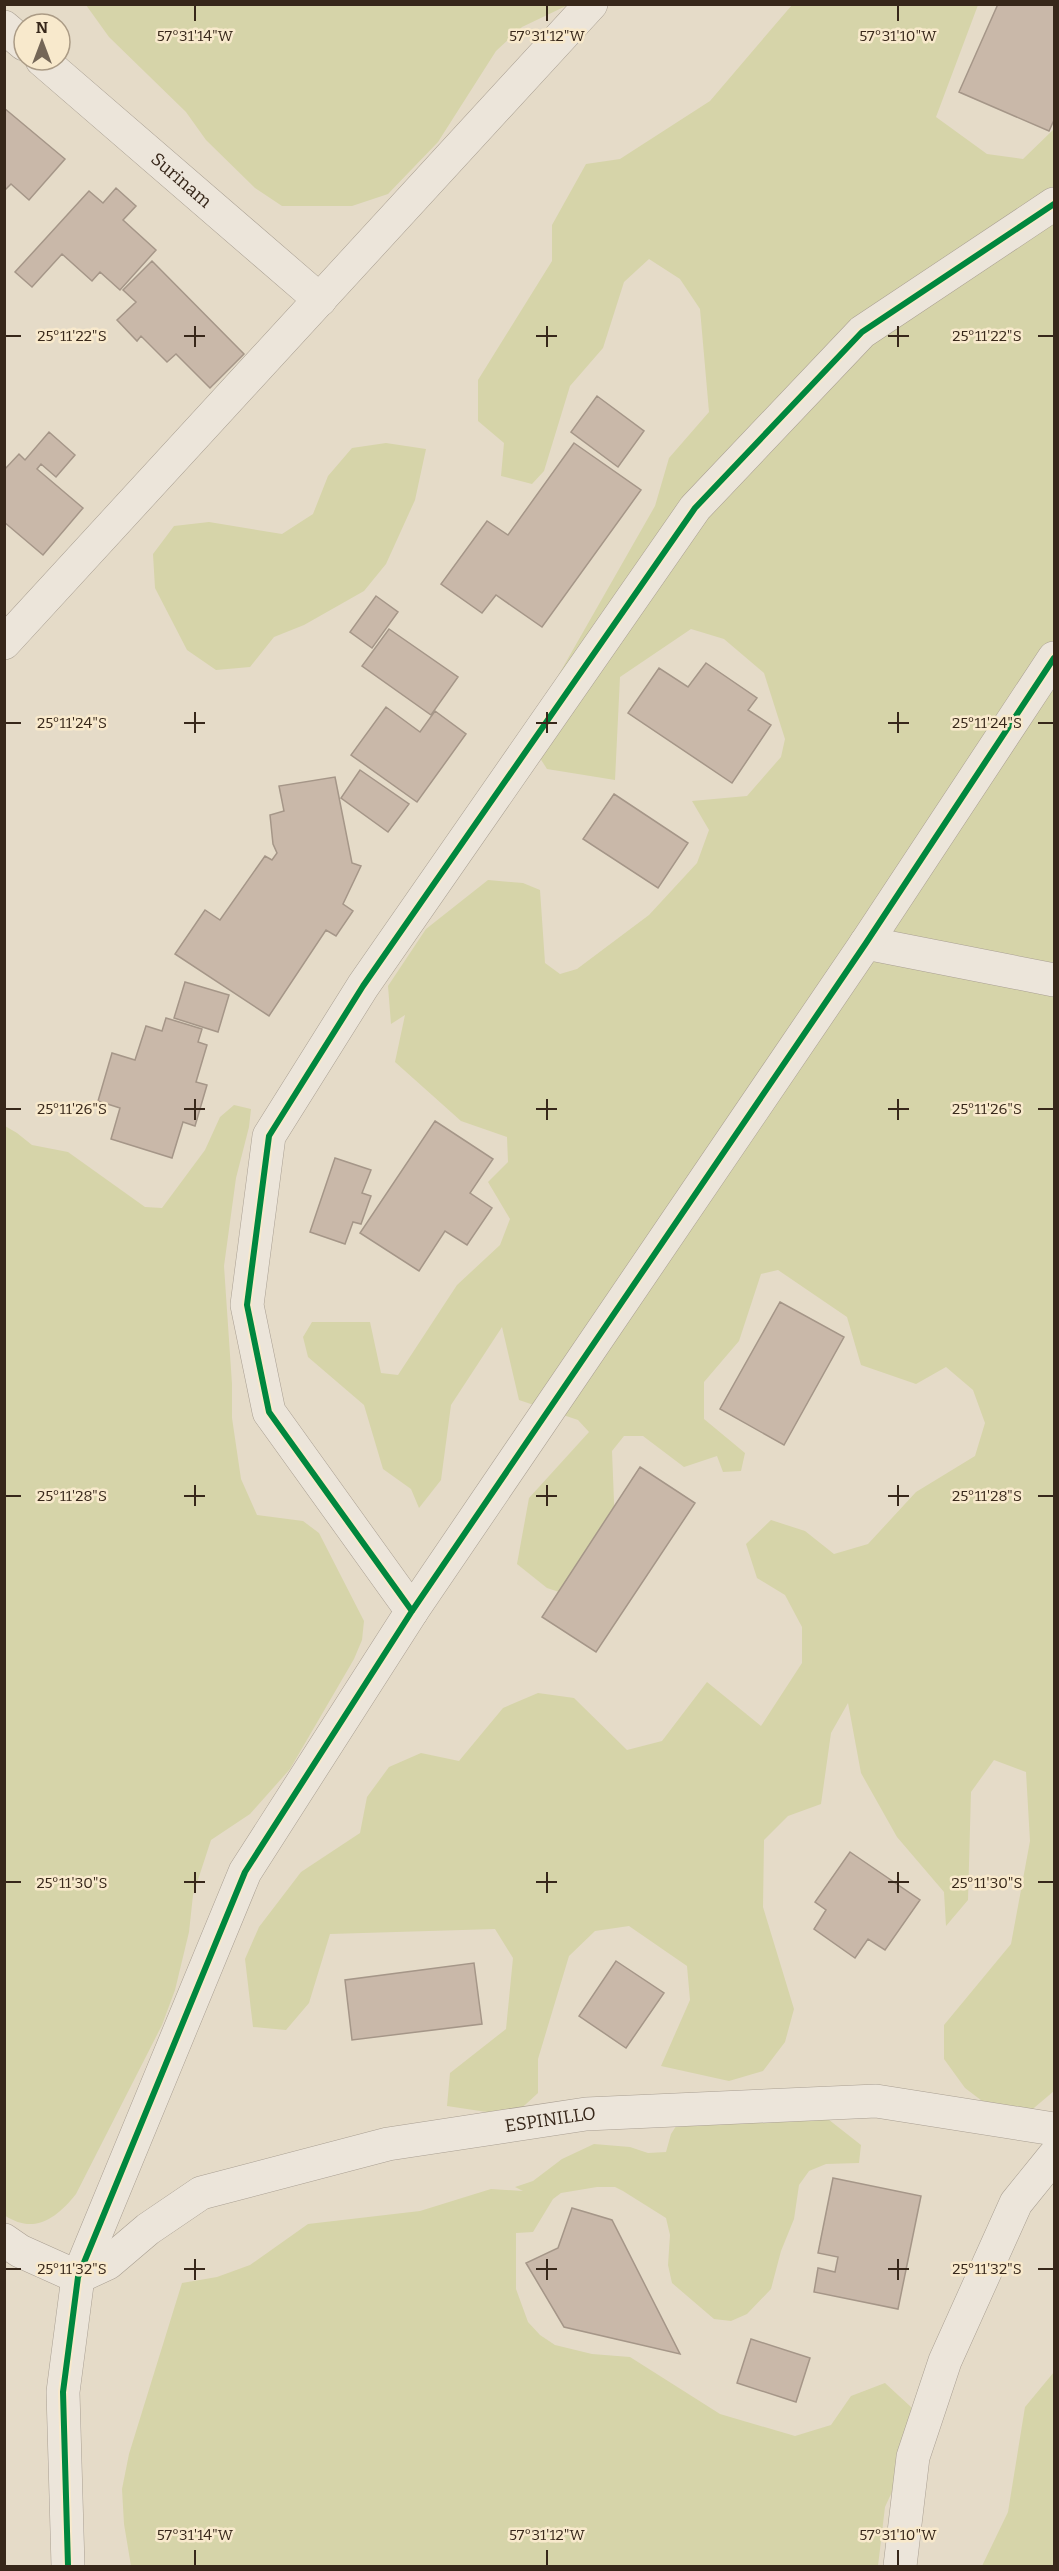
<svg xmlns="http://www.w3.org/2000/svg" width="1059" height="2571" viewBox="0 0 1059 2571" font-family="Bitter,serif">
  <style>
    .green { fill: #d6d4a9 }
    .building { fill: #c9b8a9; stroke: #a59688; stroke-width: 1.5 }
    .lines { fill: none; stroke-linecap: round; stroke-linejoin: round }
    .minor-casing { stroke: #a99f92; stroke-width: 34 }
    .minor { stroke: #ece5da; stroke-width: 33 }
    .cycleway-casing { stroke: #f8e9cc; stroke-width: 10 }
    .cycleway { stroke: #00873e; stroke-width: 6 }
    .ticks { fill: none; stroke: #37271a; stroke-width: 2 }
    .labels { text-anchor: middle; stroke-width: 5; stroke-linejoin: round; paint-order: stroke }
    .street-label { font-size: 18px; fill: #37271a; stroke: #f8e9cc }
    .ticks-label { font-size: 15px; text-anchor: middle; fill: #37271a; stroke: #f8e9cc; stroke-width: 5; stroke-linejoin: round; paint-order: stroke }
  </style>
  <rect width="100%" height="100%" fill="#e5dbc8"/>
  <!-- green -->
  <path class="green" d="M 86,5 L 568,5 L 522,27 L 496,51 L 438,142 L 388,194 L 352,206 L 282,206 L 255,188 L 206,140 L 186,112 L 109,37 Z
    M 792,5 L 978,5 L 936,117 L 987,154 L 1023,159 L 1054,129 L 1054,2091 L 1028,2113 L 994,2110 L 965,2088 L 944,2059 L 944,2025 L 1011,1944 L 1030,1841 L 1026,1772 L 994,1760 L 971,1792 L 968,1900 L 946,1926 L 944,1892 L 897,1837 L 861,1773 L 848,1703 L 831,1733 L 821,1804 L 788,1816 L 764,1840 L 763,1907 L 794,2009 L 785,2042 L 763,2071 L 729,2081 L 661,2066 L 690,2000 L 687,1966 L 629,1926 L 595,1931 L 569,1956 L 538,2059 L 538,2093 L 513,2116 L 447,2106 L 450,2073 L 506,2029 L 513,1958 L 495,1929 L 330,1934 L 309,2003 L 286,2030 L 253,2027 L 245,1959 L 259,1927 L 301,1872 L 360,1833 L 367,1797 L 389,1767 L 421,1753 L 459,1761 L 503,1708 L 538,1693 L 574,1698 L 627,1750 L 662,1741 L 707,1682 L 761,1726 L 802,1663 L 802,1627 L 785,1595 L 757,1578 L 746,1544 L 771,1520 L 805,1531 L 834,1554 L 868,1544 L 916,1492 L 975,1456 L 985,1423 L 973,1390 L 946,1367 L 916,1384 L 861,1365 L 847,1317 L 778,1270 L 761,1274 L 739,1341 L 704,1382 L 704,1419 L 745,1453 L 741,1471 L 723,1472 L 717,1456 L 684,1467 L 643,1436 L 624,1436 L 612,1451 L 617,1577 L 598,1605 L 547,1588 L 517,1564 L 529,1498 L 589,1432 L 578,1420 L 519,1400 L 502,1327 L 451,1405 L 441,1480 L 419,1508 L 411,1489 L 383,1469 L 364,1405 L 308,1357 L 303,1337 L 312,1322 L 370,1322 L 381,1373 L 398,1375 L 457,1285 L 500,1245 L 510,1219 L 488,1182 L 508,1162 L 507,1137 L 461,1121 L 395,1062 L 405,1015 L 391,1024 L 388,986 L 426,929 L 488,880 L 523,883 L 540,890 L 545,963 L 560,974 L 577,969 L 649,915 L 697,863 L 709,830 L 692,801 L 747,796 L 781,757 L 785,739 L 764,673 L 724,639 L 691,629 L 620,677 L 615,780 L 547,769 L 538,755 L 542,704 L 655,506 L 669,458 L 709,412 L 700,309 L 680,279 L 649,259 L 624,282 L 603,348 L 570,386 L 544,471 L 532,484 L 501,476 L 504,443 L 478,421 L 478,380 L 552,261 L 552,225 L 586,164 L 620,159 L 710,101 Z
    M 386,443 L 426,449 L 415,500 L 386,564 L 364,591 L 304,625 L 274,637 L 250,667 L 216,670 L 187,650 L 155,588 L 153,554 L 174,526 L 209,522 L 282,534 L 313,514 L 328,476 L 352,448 Z
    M 234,1105 L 251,1109 L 249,1127 L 236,1178 L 224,1266 L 232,1384 L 232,1418 L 241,1479 L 257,1515 L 303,1521 L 319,1533 L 364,1621 L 362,1640 L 354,1659 L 290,1769 L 250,1814 L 211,1840 L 193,1895 L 189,1932 L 175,1990 L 162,2025 L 76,2194 C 56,2219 34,2235 4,2215 L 5,1126 L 17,1133 L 32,1145 L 68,1152 L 145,1207 L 162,1208 L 205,1150 L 220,1117 Z
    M 819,2112 L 861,2145 L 859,2163 L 826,2164 L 809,2171 L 799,2185 L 794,2219 L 781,2251 L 771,2289 L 747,2314 L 731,2321 L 714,2319 L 672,2283 L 668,2265 L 670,2235 L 666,2218 L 623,2191 L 615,2187 L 597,2187 L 561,2193 L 553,2199 L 533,2232 L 516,2233 L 516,2289 L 528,2322 L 540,2335 L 555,2345 L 592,2354 L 630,2357 L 720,2414 L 795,2436 L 831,2425 L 851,2396 L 885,2383 L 911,2407 L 914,2444 L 885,2507 L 878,2566 L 131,2566 L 124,2524 L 122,2489 L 129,2454 L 182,2283 L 217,2277 L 250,2265 L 308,2224 L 420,2211 L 491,2189 L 523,2191 L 515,2187 L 533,2181 L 562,2159 L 594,2144 L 630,2147 L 648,2153 L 666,2152 L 671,2134 L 680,2120 Z
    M 1054,2372 L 1054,2566 L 982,2566 L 1008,2512 L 1025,2407 Z"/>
  <!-- building -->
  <path class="building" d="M 998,4 L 1054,4 L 1054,120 L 1049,131 L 959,92 Z
    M 4,108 L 65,159 L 29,200 L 11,184 L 4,191 Z
    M 116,188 L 136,206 L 123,220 L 156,250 L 120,290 L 100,272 L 92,281 L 62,254 L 32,287 L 15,272 L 89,191 L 103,203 Z
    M 152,261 L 244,354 L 210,388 L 176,354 L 167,362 L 141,336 L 137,341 L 117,320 L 136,302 L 123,290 Z
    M 597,396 L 644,431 L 618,467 L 571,432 Z
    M 49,432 L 75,455 L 56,477 L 41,464 L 37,469 L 83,508 L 43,555 L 4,522 L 4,470 L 19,454 L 25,460 Z
    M 574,443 L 641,490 L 542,627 L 496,595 L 482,613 L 441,584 L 487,521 L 508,535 Z
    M 376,596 L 398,612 L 372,648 L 350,632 Z
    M 389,629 L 458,677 L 431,715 L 362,666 Z
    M 706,663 L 757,698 L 748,710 L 771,725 L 732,783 L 628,713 L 659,668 L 688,687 Z
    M 386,707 L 420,732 L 435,711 L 466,734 L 417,802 L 351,755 Z
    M 360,770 L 409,804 L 388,832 L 341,798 Z
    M 335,777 L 352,863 L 361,866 L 343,904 L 353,911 L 336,936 L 326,930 L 269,1016 L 175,954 L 205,910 L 220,920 L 265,856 L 272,860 L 277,853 L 273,844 L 270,815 L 284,811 L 279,786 Z
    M 614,794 L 688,843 L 658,888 L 583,839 Z
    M 185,982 L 229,995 L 218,1032 L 174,1018 Z
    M 166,1018 L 202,1029 L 198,1042 L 207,1045 L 196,1082 L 207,1085 L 195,1126 L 183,1122 L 172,1158 L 111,1139 L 120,1108 L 98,1101 L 112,1053 L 135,1060 L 146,1026 L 162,1031 Z
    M 435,1121 L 493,1159 L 470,1193 L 492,1208 L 467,1245 L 445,1231 L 419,1271 L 360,1233 Z
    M 335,1158 L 371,1170 L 362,1193 L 371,1196 L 361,1224 L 353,1222 L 345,1244 L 310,1232 Z
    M 780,1302 L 844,1337 L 784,1445 L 720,1409 Z
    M 640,1467 L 695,1503 L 596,1652 L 542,1617 Z
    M 850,1852 L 920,1900 L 885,1950 L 868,1939 L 855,1958 L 814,1929 L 826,1910 L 815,1902 Z
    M 616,1961 L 664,1993 L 626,2048 L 579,2016 Z
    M 474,1963 L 482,2024 L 352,2040 L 345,1980 Z
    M 833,2178 L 921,2196 L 898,2309 L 814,2292 L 818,2268 L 835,2272 L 838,2257 L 818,2253 Z
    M 572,2208 L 612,2220 L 680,2354 L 564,2327 L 526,2263 L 558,2248 Z
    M 751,2339 L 810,2358 L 796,2402 L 737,2383 Z"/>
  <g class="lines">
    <defs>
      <g id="minor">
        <path d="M 4,27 L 24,44"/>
        <path id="s1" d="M 42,60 L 320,300"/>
        <path d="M 4,643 L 591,4"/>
        <path d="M 866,943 L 1054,980"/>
        <path d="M 412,1611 L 269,1412 L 247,1305 L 269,1136 L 363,986 L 695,508 L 862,332 L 1054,204"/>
        <path id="s2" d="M 4,2240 L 20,2251 L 78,2277 L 108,2263 L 148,2229 L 201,2193 L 388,2144 L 586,2114 L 876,2101 L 1054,2129"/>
        <path d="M 68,2566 L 63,2392 L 78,2277 L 245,1872 L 412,1611 L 866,943 L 1054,658"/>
        <path d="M 900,2566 L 913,2457 L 945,2361 L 1016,2203 L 1054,2156"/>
      </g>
    </defs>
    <!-- minor casing -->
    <use href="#minor" class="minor-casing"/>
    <!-- minor -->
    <use href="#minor" class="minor"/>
    <defs>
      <path id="cycleway" d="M 412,1611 L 269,1412 L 247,1305 L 269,1136 L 363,986 L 695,508 L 862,332 L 1054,204
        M 68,2566 L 63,2392 L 78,2277 L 245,1872 L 412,1611 L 866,943 L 1054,658"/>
    </defs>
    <!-- cycleway casing -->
    <use href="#cycleway" class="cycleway-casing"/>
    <!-- cycleway -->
    <use href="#cycleway" class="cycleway"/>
  </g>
  <!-- ticks -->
  <path class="ticks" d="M 195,6 L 195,21M 547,6 L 547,21M 898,6 L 898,21M 195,326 L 195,347M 547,326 L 547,347M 898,326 L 898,347M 6,336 L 21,336M 184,336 L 205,336M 536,336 L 557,336M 888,336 L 909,336M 1038,336 L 1053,336M 195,712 L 195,733M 547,712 L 547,733M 898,712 L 898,733M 6,723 L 21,723M 184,723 L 205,723M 536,723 L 557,723M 888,723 L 909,723M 1038,723 L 1053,723M 195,1099 L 195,1120M 547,1099 L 547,1120M 898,1099 L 898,1120M 6,1109 L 21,1109M 184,1109 L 205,1109M 536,1109 L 557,1109M 888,1109 L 909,1109M 1038,1109 L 1053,1109M 195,1485 L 195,1506M 547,1485 L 547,1506M 898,1485 L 898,1506M 6,1496 L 21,1496M 184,1496 L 205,1496M 536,1496 L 557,1496M 888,1496 L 909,1496M 1038,1496 L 1053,1496M 195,1872 L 195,1893M 547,1872 L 547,1893M 898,1872 L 898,1893M 6,1882 L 21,1882M 184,1882 L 205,1882M 536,1882 L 557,1882M 888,1882 L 909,1882M 1038,1882 L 1053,1882M 195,2259 L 195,2280M 547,2259 L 547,2280M 898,2259 L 898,2280M 6,2269 L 21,2269M 184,2269 L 205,2269M 536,2269 L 557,2269M 888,2269 L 909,2269M 1038,2269 L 1053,2269M 195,2550 L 195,2565M 547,2550 L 547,2565M 898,2550 L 898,2565"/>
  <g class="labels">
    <!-- street labels -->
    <g class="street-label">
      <text dy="6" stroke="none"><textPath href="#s1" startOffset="184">Surinam</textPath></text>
      <text dy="6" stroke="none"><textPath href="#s2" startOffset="590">ESPINILLO</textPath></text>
    </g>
  </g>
  <g class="ticks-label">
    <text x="195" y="41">57°31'14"W</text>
    <text x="547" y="41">57°31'12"W</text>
    <text x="898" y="41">57°31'10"W</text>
    <text x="72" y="341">25°11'22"S</text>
    <text x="987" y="341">25°11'22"S</text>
    <text x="72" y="728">25°11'24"S</text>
    <text x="987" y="728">25°11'24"S</text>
    <text x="72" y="1114">25°11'26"S</text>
    <text x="987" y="1114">25°11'26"S</text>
    <text x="72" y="1501">25°11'28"S</text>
    <text x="987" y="1501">25°11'28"S</text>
    <text x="72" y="1888">25°11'30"S</text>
    <text x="987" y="1888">25°11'30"S</text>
    <text x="72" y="2274">25°11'32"S</text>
    <text x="987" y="2274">25°11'32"S</text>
    <text x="195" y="2540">57°31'14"W</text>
    <text x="547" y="2540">57°31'12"W</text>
    <text x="898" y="2540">57°31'10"W</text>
  </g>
  <!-- border -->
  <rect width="1059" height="2571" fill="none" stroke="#37271a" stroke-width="12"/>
  <!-- north arrow -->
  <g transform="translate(42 42)"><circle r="28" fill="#f8e9cc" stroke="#ab9b85" stroke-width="1.5"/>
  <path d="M0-4.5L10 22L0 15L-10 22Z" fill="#746657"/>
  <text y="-9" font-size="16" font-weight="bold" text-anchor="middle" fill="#37271a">N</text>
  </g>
</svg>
